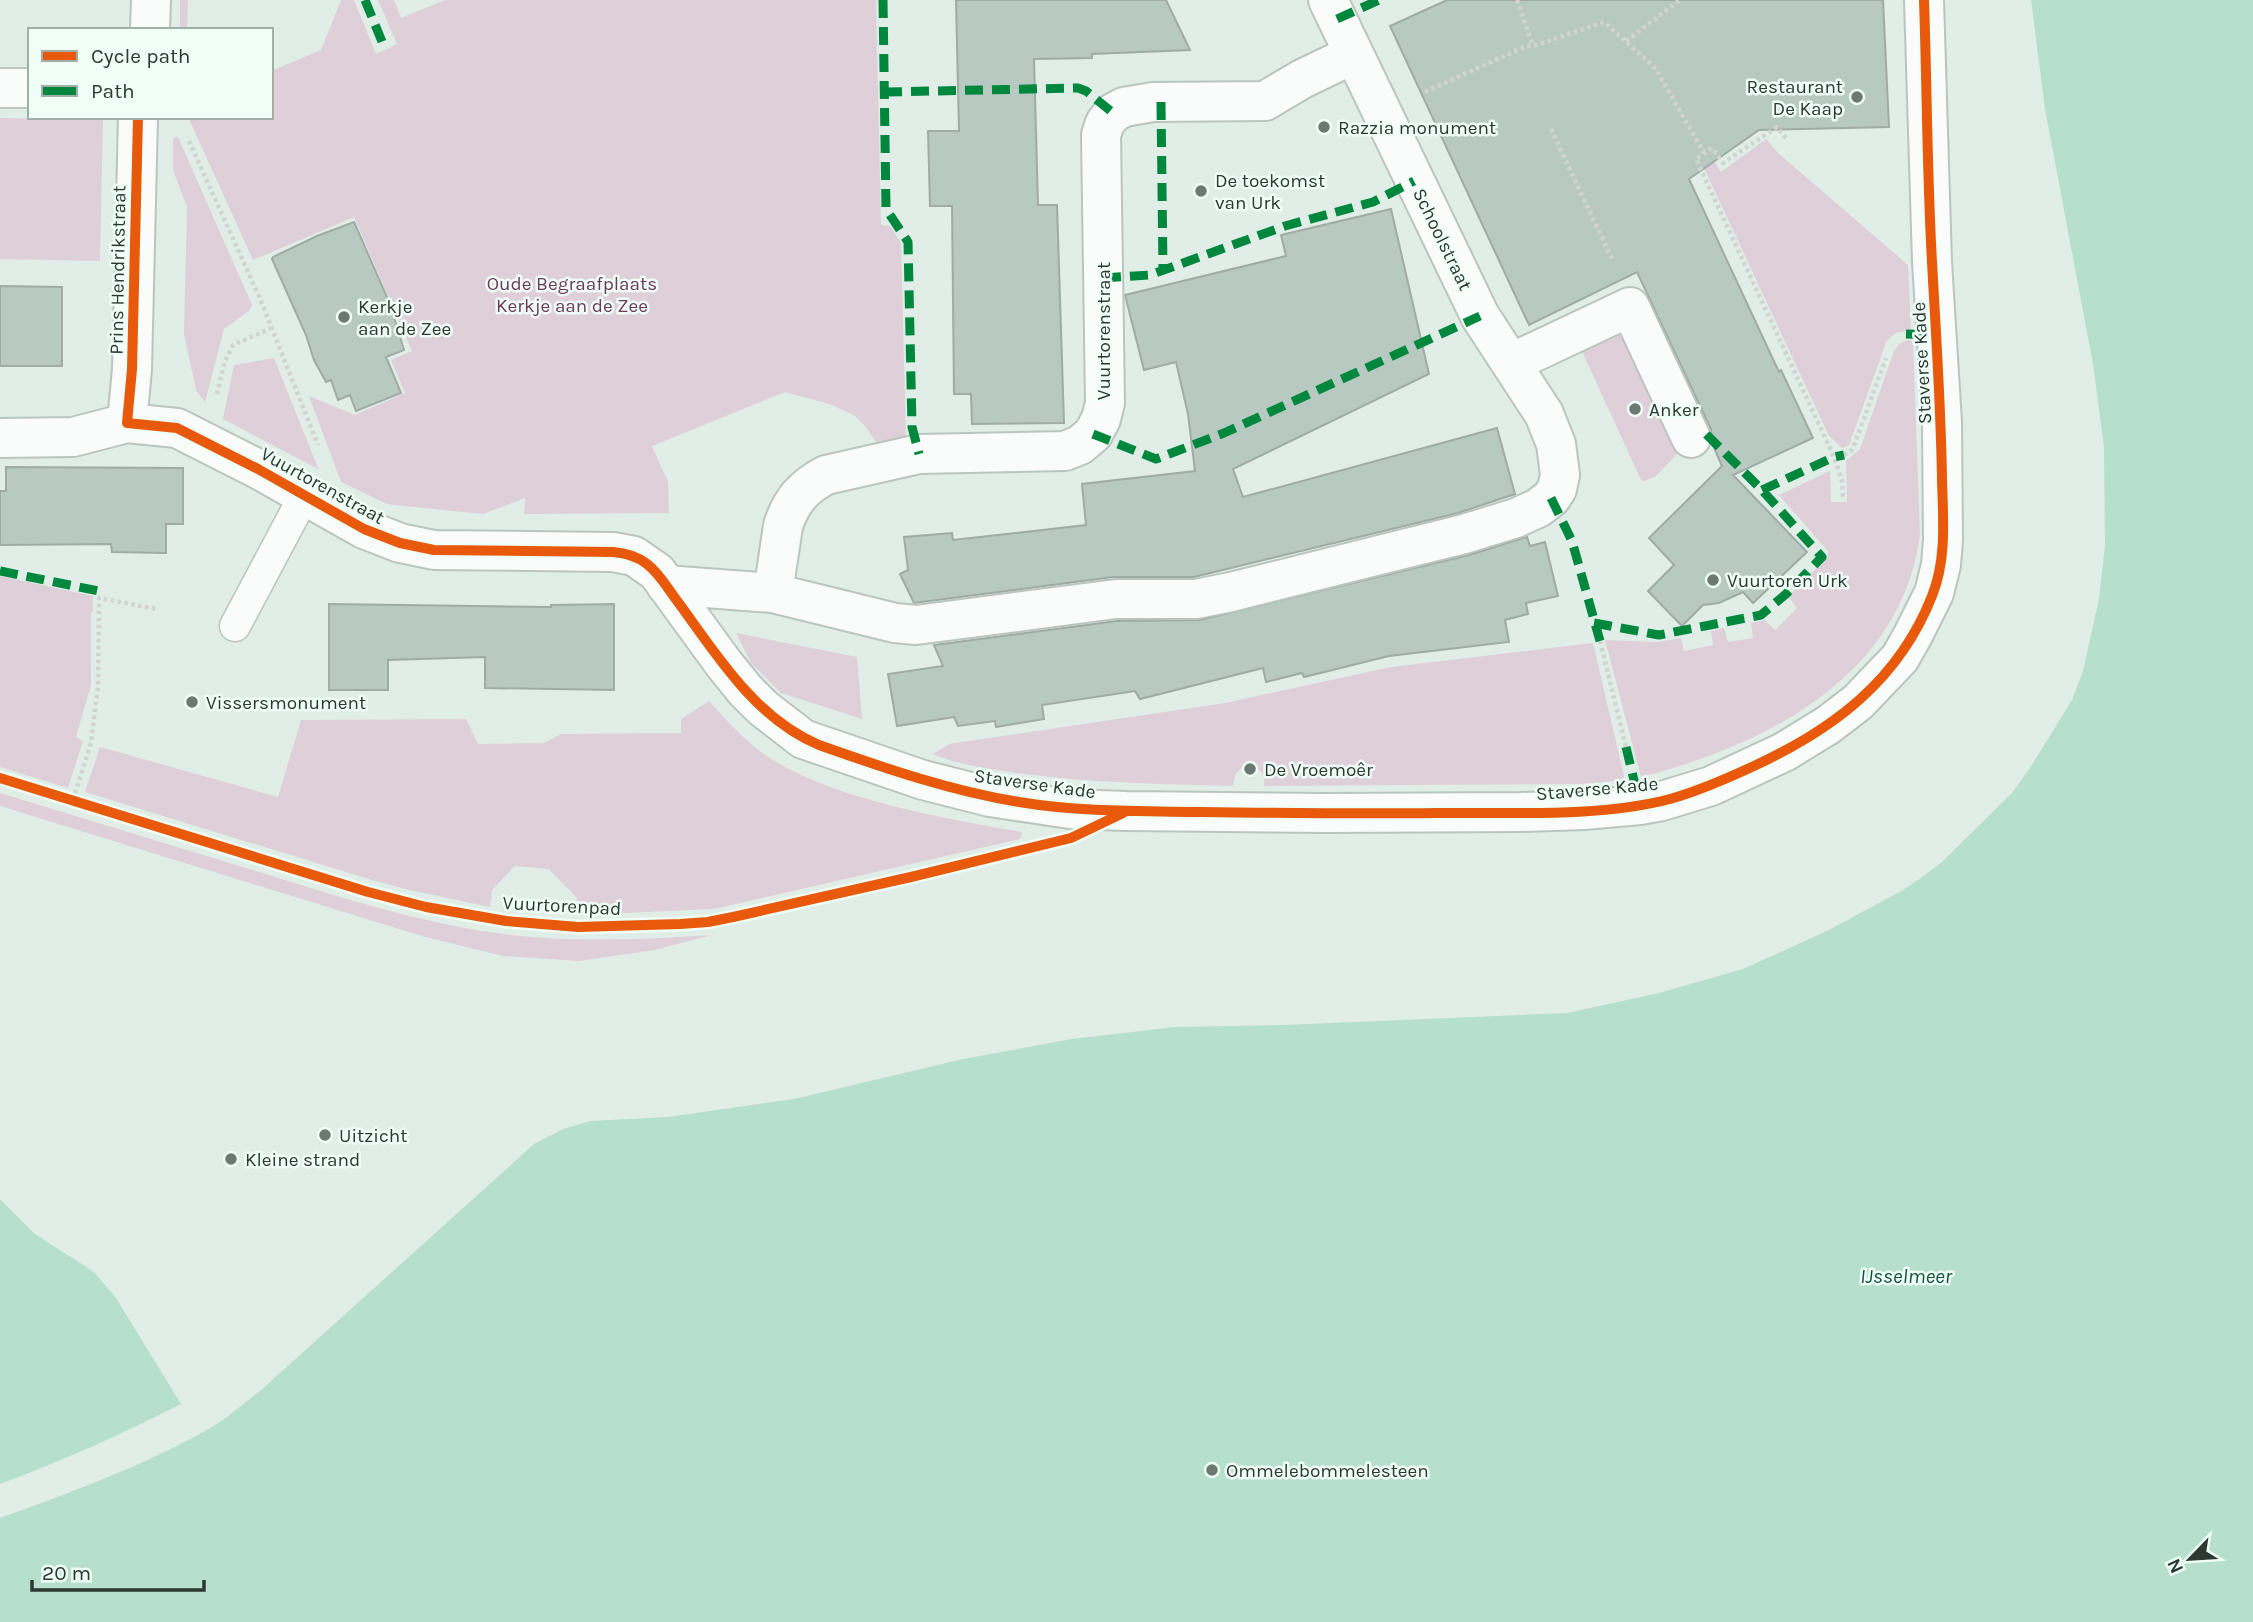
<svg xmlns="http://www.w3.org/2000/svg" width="2253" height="1622" viewBox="0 0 2253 1622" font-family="Karla,sans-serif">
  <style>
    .green { fill: #dfcfd9 }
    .water { fill: #b7dfcd }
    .building { fill: #b8c9c1; stroke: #a0aba6; stroke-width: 2 }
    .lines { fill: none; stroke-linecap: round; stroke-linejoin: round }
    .lane-casing { stroke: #bac5c0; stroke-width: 33 }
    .street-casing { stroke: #bac5c0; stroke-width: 42 }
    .path { stroke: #d0d4d3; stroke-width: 4.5; stroke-dasharray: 3.5 3.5; stroke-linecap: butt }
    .lane { stroke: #fafcfb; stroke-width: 30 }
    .street { stroke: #fafcfb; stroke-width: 38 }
    .quiet { stroke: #00873e; stroke-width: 9; stroke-dasharray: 18 9; stroke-linecap: butt }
    .cycleway-casing { stroke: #effef7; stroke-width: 15 }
    .cycleway { stroke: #e8590c; stroke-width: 10 }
    .poi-dot { fill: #6c7872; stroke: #effef7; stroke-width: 2.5 }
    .labels { text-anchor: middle; stroke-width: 5; stroke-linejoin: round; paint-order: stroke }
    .poi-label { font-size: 19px; fill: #2d3833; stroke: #effef7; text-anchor: start }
    .street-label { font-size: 19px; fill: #2d3833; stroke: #effef7 }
    .park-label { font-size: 19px; fill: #6f385b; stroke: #effef7 }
    .water-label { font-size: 21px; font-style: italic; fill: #11523d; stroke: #effef7 }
  </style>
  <rect width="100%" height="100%" fill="#e0eee7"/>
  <!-- green -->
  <path class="green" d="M 180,0 L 188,0 L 187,30 L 180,30 Z
    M 341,0 L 354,0 L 376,54 L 397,44 L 378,0 L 394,0 L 401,18 L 445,0 L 876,0 L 881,225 L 890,226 L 901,243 L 906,441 L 879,446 L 865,426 L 854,415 L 829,404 L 785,392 L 652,446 L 668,482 L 669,513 L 524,514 L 525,498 L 483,514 L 395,505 L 387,504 L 341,482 L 309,396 L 355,415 L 405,393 L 391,360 L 412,351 L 354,217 L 253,260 L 188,117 L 271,117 L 271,71 L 321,50 Z
    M 0,118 L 103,120 L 100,261 L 0,259 Z
    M 178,137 L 252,305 L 250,310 L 224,329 L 205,402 L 196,390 L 184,334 L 187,207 L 173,170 L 173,138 Z
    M 1766,139 L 1778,153 L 1908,265 L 1911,330 L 1896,333 L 1887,340 L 1849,445 L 1842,448 L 1829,436 L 1703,166 L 1713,159 L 1721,172 Z
    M 1618,330 L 1625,333 L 1679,452 L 1655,477 L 1644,481 L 1641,480 L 1580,347 Z
    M 1908,340 L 1913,341 L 1920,535 C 1901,677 1766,745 1641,777 L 1605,640 L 1658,642 L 1681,638 L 1684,651 L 1713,645 L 1711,631 L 1724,628 L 1728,642 L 1753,638 L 1751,623 L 1765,620 L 1775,630 L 1797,608 L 1788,596 L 1828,557 L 1828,551 L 1779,495 L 1830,471 L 1831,502 L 1847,502 L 1846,461 L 1860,449 L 1894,351 L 1899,344 Z
    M 274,358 L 318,468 L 318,469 L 223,419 L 234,365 Z
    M 0,576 L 93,596 L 93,612 L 91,612 L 91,685 L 76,737 L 83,741 L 68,788 L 0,767 Z
    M 736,633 L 857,657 L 862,719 L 781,693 L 751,663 Z
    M 1593,643 L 1625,780 L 1580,784 L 1264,786 C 1265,774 1262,771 1252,766 C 1239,766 1234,773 1233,786 C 1161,784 1089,783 1017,773 C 989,769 959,765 933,754 L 949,744 L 1225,703 L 1391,667 Z
    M 709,701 C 729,723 750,747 776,762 C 846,802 943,818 1022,832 L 1020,839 L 714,909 L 577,915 L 577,898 L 549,869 L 515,866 L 492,890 L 490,907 L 409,890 L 372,880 L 85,792 L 100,747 L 278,797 L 301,720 L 466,719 L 478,744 L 544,743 L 561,734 L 681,733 L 681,719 Z
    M 0,793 C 90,820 179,848 269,875 C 349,900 428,925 511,935 C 578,943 645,939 712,935 L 654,950 L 579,961 L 503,956 L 425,937 L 0,806 Z"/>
  <!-- water -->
  <path class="water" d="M 2031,0 L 2253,0 L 2253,1622 L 0,1622 L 0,1518 C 72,1492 146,1465 212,1427 C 229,1417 244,1403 260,1391 L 534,1144 L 563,1129 L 590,1121 L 668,1117 L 794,1099 L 963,1059 L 1072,1039 L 1175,1027 L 1283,1025 L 1567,1013 L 1659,993 L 1743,969 L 1829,930 L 1903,890 L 1921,878 L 1942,862 L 2012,793 L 2030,768 L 2072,700 L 2083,671 L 2099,599 L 2105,545 L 2104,447 L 2093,364 L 2045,109 Z
    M 0,1199 L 35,1234 L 94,1272 L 116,1298 L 181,1404 C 122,1434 62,1461 0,1484 Z"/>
  <!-- building -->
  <path class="building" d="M 956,0 L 1166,0 L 1190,50 L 1092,54 L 1092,58 L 1034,59 L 1038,205 L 1057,205 L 1064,423 L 972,424 L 971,394 L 954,394 L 952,206 L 930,206 L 928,131 L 959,131 Z
    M 1447,0 L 1883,0 L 1889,127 L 1759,130 L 1689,179 L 1779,372 L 1781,370 L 1813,438 L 1733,475 L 1807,552 L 1753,603 L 1743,592 L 1719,603 L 1703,605 L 1682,626 L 1648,591 L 1674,565 L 1649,538 L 1722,466 L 1712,443 L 1711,429 L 1637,272 L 1529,325 L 1390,26 Z
    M 1391,209 L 1429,374 L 1233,469 L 1243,497 L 1497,428 L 1515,494 L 1458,513 L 1194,577 L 1113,577 L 914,603 L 900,574 L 908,570 L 904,537 L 952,533 L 953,540 L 1086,525 L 1082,484 L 1195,471 L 1188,414 L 1176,362 L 1144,370 L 1125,295 L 1286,256 L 1281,235 Z
    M 354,222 L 390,304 L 404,350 L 386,357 L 401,393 L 356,411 L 350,395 L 338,400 L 331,380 L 326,382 L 314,360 L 306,335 L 272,259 L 273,257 L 317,236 Z
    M 0,286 L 62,287 L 62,366 L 0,366 Z
    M 6,467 L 183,468 L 183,524 L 166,524 L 166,553 L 112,552 L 111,544 L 0,545 L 0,491 L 6,491 Z
    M 1527,537 L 1530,546 L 1545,542 L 1558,596 L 1526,603 L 1528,614 L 1505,620 L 1509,642 L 1389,656 L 1304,677 L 1302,673 L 1266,682 L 1263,668 L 1140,699 L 1135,691 L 1042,705 L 1044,719 L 996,727 L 995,721 L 958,726 L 954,717 L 897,726 L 888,674 L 943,666 L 934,645 L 1117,621 L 1200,620 L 1469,555 Z
    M 329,604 L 551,607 L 551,605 L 614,604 L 614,690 L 485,688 L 485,657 L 388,660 L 388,690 L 329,690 Z"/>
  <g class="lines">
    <defs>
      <path id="lane" d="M 235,626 L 304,496"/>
      <path id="street" d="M 150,30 L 151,0
        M 0,88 L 30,88
        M 1511,363 L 1630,307 L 1691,438
        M 127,423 L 132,369 L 138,117
        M 0,438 L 73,437 L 127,423 L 177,428 L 258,469 L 364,529 L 400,543 L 434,550 L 613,552 L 634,556 L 657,572 L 724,664 L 745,690 L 763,708 L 803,739 L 923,780 L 990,797 L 1070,809 L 1126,811 L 1326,813 L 1521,812 L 1584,810 L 1640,805 L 1662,801 L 1711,786 L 1784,752 L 1828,725 L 1858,702 L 1900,658 L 1913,635 L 1934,593 L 1941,565 L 1943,540 L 1942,422 L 1932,262 L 1924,0
        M 666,585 L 773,593 L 895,623 L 916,625 L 1116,599 L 1196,599 L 1231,592 L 1464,534 L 1516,518 L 1538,508 L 1551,498 L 1557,489 L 1560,475 L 1556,444 L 1544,414 L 1480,316 L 1328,0
        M 773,593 L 783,526 C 791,501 803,487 826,475 L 919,454 L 1065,451 L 1080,445 L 1093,434 L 1101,419 L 1105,403 L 1101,135 L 1105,123 L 1113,113 L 1124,107 L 1153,102 L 1265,101 L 1302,79 L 1354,54"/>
    </defs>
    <!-- lane casing -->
    <use href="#lane" class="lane-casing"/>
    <!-- street casing -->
    <use href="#street" class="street-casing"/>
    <!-- path -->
    <path class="path" d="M 1517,0 L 1533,46
      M 1626,41 L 1680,0
      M 1425,92 L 1526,46 L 1537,45 L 1604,22 L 1656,69 L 1704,153
      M 1551,129 L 1613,261
      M 1786,138 L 1777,127 L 1723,163 L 1712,148 L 1696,159 L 1834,457 L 1842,481 L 1843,500
      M 189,141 L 261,301 L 318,445
      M 217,394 L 225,361 L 233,345 L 271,328
      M 1844,455 L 1851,451 L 1855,443 L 1886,358
      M 1600,641 L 1626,747
      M 73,800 L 91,743 L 98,686 L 99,598 L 157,609"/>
    <!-- lane -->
    <use href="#lane" class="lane"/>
    <!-- street -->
    <use href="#street" class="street"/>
    <!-- quiet -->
    <path class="quiet" d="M 365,0 L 385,49
      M 883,0 L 886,209 L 908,242 L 912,427 L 919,454
      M 1337,19 L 1379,0
      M 884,92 L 1078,88 L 1086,91 L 1113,113
      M 1161,102 L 1163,271
      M 1103,278 L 1150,275 L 1285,226 L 1373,202 L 1414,181
      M 1906,334 L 1938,335
      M 1093,434 L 1156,459 L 1224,433 L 1480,316
      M 1762,490 L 1834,457 L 1844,455
      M 1551,498 L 1572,541 L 1600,641
      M 0,571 L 99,591 L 99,598
      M 1594,623 L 1659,635 L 1761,615 L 1786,594 L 1822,557 L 1762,490 L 1706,434
      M 1626,747 L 1640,805"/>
    <defs>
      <path id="cycleway" d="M 138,117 L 132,369 L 127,423 L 177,428 L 258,469 L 364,529 L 400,543 L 434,550 L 613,552 C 626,553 637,556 647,564 C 660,574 668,589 678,602 C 700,632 721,664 746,691 C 767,714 791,733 819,745 C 884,768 951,791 1019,802 C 1079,812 1139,811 1200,812 C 1278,813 1357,814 1435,813 C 1509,812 1598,818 1670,799 C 1699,791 1726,779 1754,766 C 1834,729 1899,680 1932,596 C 1947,559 1943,518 1942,480 C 1941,407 1936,335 1932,262 C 1927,175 1927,87 1924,0
        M 0,778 L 368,892 L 426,907 L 506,921 L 578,927 L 680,924 L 708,922 L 733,917 L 911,877 L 1071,838 L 1123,813"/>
    </defs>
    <!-- cycleway casing -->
    <use href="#cycleway" class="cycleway-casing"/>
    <!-- cycleway -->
    <use href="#cycleway" class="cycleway"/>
  </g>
  <!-- markers -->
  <g class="poi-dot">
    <circle cx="1857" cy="97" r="7"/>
    <circle cx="1324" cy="127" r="7"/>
    <circle cx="1201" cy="191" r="7"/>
    <circle cx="344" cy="317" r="7"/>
    <circle cx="1635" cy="409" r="7"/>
    <circle cx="1713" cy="580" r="7"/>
    <circle cx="192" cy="702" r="7"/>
    <circle cx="1250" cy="769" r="7"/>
    <circle cx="325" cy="1135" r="7"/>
    <circle cx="231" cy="1159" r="7"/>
    <circle cx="1212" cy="1470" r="7"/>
  </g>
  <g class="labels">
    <!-- poi labels -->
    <g class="poi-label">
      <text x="1843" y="93" text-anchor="end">Restaurant<tspan x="1843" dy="22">De Kaap</tspan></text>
      <text x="1338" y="134">Razzia monument</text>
      <text x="1215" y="187">De toekomst<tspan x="1215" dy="22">van Urk</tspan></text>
      <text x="358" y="313">Kerkje<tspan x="358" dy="22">aan de Zee</tspan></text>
      <text x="1649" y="416">Anker</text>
      <text x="1727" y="587">Vuurtoren Urk</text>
      <text x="206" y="709">Vissersmonument</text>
      <text x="1264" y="776">De Vroemoêr</text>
      <text x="339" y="1142">Uitzicht</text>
      <text x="245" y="1166">Kleine strand</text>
      <text x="1226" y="1477">Ommelebommelesteen</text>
    </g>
    <!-- street labels -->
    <g class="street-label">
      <text transform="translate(1443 239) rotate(64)" y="7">Schoolstraat</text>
      <text transform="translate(117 270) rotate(-89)" y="7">Prins Hendrikstraat</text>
      <text transform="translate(1103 331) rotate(-90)" y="7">Vuurtorenstraat</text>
      <text transform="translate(1921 363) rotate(-93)" y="7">Staverse Kade</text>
      <text transform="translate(323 485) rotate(29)" y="7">Vuurtorenstraat</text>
      <text transform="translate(1035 783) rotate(8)" y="7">Staverse Kade</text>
      <text transform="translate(1597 788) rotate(-5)" y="7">Staverse Kade</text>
      <text transform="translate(562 905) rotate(3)" y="7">Vuurtorenpad</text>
    </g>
    <!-- park labels -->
    <g class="park-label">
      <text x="572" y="290">Oude Begraafplaats<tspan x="572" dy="22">Kerkje aan de Zee</tspan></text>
    </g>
    <!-- water labels -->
    <g class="water-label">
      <text x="1906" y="1283">IJsselmeer</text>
    </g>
  </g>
  <!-- legend -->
  <rect x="28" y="28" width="245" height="91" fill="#effef7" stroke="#a1afa9" stroke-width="2"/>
  <rect x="42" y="51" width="35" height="10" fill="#e8590c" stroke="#a1afa9" stroke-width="2"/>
  <text x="91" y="63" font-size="21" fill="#2d3833">Cycle path</text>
  <rect x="42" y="86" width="35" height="10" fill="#00873e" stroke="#a1afa9" stroke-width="2"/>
  <text x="91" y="98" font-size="21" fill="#2d3833">Path</text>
  <!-- north arrow -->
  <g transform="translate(2190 1559) rotate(245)" stroke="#effef7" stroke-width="5" paint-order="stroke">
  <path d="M0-5L12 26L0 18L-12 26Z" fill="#2d3833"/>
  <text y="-10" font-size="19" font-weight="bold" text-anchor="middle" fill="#2d3833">N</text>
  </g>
  <!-- scale -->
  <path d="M32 1580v10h172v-10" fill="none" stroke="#2d3833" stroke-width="3.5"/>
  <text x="42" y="1580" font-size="21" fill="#2d3833" stroke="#effef7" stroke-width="5" paint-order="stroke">20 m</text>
</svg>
